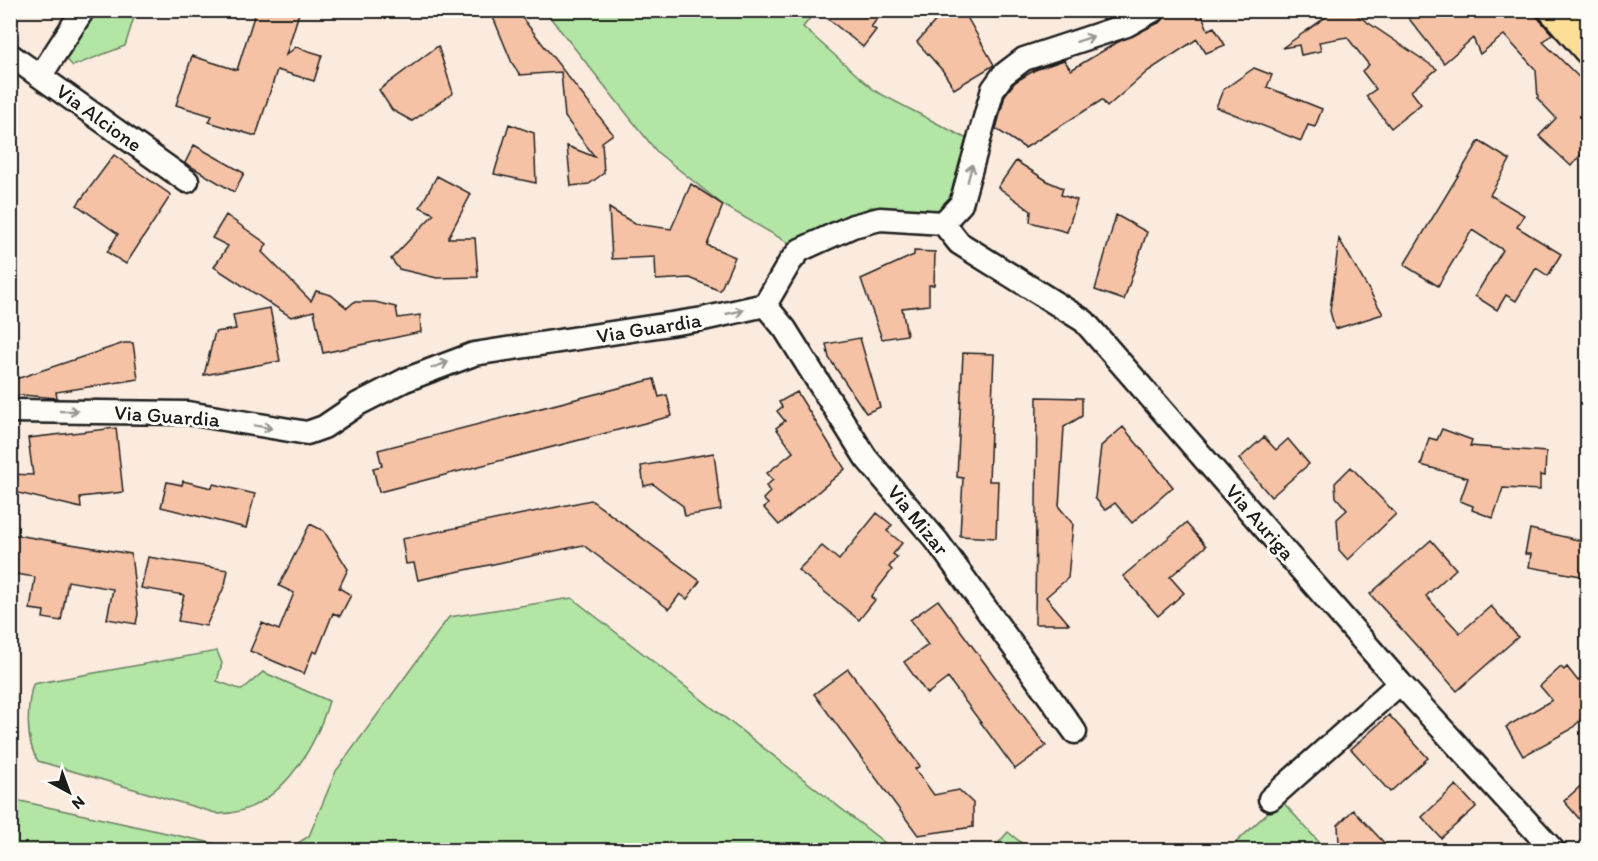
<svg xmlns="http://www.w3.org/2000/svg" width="1598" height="861" viewBox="0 0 1598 861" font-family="Itim,sans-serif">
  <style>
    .green { fill: #b3e5a5; stroke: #688060; stroke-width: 1.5 }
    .building { fill: #f6c2a6; stroke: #1c1c1c; stroke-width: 1.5 }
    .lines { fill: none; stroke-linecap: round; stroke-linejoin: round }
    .minor-casing { stroke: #1c1c1c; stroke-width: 27 }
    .major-casing { stroke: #1c1c1c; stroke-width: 33 }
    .minor { stroke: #fdfcf7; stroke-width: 22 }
    .major { stroke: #fdde96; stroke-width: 28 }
    .oneway { stroke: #989794 }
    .labels { text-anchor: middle; stroke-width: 6; stroke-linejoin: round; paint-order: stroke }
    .street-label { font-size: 21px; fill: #1c1c1c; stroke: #fdfcf7 }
  </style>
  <rect width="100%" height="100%" fill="#fbebdf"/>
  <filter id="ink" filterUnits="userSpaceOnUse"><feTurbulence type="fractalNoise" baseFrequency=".0167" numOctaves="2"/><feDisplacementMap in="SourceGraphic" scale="12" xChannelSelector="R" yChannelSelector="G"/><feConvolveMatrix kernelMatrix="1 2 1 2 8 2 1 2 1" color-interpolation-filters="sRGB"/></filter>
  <g filter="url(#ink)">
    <!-- green -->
    <path class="green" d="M 94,11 L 136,11 L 125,46 L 73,66 L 66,59 L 66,55 Z
      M 545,11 L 816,11 L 803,27 L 875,91 L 967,139 L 955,197 L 936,212 L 871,207 L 790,244 L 723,205 L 657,152 Z
      M 572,598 L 894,850 L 287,850 L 309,836 L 336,771 L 449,617 Z
      M 217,651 L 222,663 L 217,681 L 242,690 L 263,672 L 329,701 C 314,752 277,813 219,814 L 38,761 C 25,742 27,705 33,684 Z
      M 11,799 L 244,850 L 11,850 Z
      M 1281,800 L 1326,850 L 1228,850 Z
      M 1008,832 L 1030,850 L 992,850 Z"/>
    <!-- building -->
    <path class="building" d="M 256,10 L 300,10 L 286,55 L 296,47 L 322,55 L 314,81 L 277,70 L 256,136 L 209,122 L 212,116 L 176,105 L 192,56 L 237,70 Z
      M 507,10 L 516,10 L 613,134 L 602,142 L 604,173 L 589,184 L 571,186 L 567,146 L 595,157 L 565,117 L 561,72 L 520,75 L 512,63 L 493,17 Z
      M 817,10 L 884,10 L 871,27 L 876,30 L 863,47 Z
      M 945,10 L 963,10 L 994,65 L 954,89 L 943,71 L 917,42 Z
      M 1172,10 L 1200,10 L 1208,30 L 1214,27 L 1225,45 L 1206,53 L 1197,39 L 1148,71 L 1107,107 L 1102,100 L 1025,148 L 996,129 L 1005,95 L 1015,82 L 1035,70 L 1064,60 L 1071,70 L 1116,43 L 1161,22 Z
      M 1336,10 L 1349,10 L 1437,69 L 1411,91 L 1421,104 L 1391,128 L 1366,96 L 1376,89 L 1362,71 L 1369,65 L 1347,37 L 1319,42 L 1321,51 L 1301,55 L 1299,45 L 1282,48 Z
      M 1402,10 L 1531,10 L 1552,34 L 1543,42 L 1587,85 L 1587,148 L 1571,166 L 1539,136 L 1556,118 L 1538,99 L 1536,70 L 1504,35 L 1480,54 L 1473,38 L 1444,63 Z
      M 438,46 L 453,93 L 412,121 L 392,110 L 379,90 Z
      M 1254,68 L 1272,75 L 1267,87 L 1322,109 L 1315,127 L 1308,125 L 1301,141 L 1216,107 L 1223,90 Z
      M 509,124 L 534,133 L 536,183 L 494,174 Z
      M 1479,141 L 1510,160 L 1490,195 L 1524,215 L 1517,227 L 1561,254 L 1548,276 L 1536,268 L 1516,301 L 1506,295 L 1497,310 L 1475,296 L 1503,250 L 1472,230 L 1438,286 L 1404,265 Z
      M 194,145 L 244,173 L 234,192 L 185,163 Z
      M 114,155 L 171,195 L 126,264 L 107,252 L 118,234 L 77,205 Z
      M 1016,161 L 1049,182 L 1063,188 L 1061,195 L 1077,200 L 1067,232 L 1030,222 L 1031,211 L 998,187 Z
      M 437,176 L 471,194 L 448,238 L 475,238 L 478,277 L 437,278 L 399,269 L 391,259 L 434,214 L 420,207 Z
      M 691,184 L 723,205 L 707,245 L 735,257 L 720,291 L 690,278 L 656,280 L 655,257 L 612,259 L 609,208 L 635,224 L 671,229 Z
      M 226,215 L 267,244 L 262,252 L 311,301 L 316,291 L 331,295 L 347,308 L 354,302 L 375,302 L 396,307 L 398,318 L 420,315 L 421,332 L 323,353 L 314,311 L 291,317 L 214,267 L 228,246 L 212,238 Z
      M 1116,215 L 1147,232 L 1124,300 L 1095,290 Z
      M 1339,239 L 1383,314 L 1335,329 L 1330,311 Z
      M 914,251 L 935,252 L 934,285 L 929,285 L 929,305 L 902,308 L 907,335 L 882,339 L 861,279 L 914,255 Z
      M 270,308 L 280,361 L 204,375 L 215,332 L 236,329 L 233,315 Z
      M 860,338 L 880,407 L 866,413 L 829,358 L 826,344 Z
      M 124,343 L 133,343 L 138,379 L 56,392 L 57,398 L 10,394 L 10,381 Z
      M 963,353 L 994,354 L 989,481 L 998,481 L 996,538 L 960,536 L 963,478 L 957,477 Z
      M 654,379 L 659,397 L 667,395 L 672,416 L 379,492 L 373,468 L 382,466 L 378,450 Z
      M 797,392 L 845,469 L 779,525 L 764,508 L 768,504 L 763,499 L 770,492 L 766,486 L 773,480 L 767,473 L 793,452 L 776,428 L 785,421 L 777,411 L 782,407 L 779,402 Z
      M 1037,397 L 1082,398 L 1082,416 L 1064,427 L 1059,507 L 1073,524 L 1068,578 L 1046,597 L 1069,624 L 1035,624 Z
      M 1123,427 L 1173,487 L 1132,523 L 1115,503 L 1105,510 L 1095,498 L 1101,446 Z
      M 116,428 L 123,492 L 80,497 L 81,508 L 10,491 L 10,474 L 33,475 L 28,438 Z
      M 1442,429 L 1472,440 L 1470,446 L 1546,452 L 1545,476 L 1540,475 L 1540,490 L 1503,488 L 1493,518 L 1472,510 L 1473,506 L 1460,501 L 1468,478 L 1421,465 L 1429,438 L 1437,440 Z
      M 1264,437 L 1276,450 L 1288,439 L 1309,464 L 1271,497 L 1239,459 Z
      M 714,453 L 721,510 L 685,516 L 683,506 L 653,484 L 644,486 L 641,466 Z
      M 1351,467 L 1396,514 L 1348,560 L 1339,550 L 1337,519 L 1347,510 L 1336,497 L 1335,483 Z
      M 183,481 L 212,488 L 213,484 L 255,494 L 246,528 L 161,507 L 167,482 L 182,485 Z
      M 591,500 L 700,581 L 687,599 L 680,594 L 669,609 L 583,545 L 418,580 L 414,563 L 406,564 L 402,539 Z
      M 877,513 L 892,525 L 887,531 L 902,543 L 893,554 L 897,557 L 889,567 L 892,570 L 871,597 L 875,600 L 859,620 L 798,570 L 822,546 L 839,560 Z
      M 1186,523 L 1206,546 L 1170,577 L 1184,593 L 1158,616 L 1123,576 Z
      M 310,524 L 324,531 L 348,569 L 339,588 L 351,595 L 340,616 L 333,613 L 317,653 L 313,651 L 304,674 L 250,651 L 262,623 L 279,630 L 294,593 L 279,586 Z
      M 1530,529 L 1587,542 L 1587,577 L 1529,567 L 1531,554 L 1525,554 Z
      M 10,534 L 131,554 L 138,614 L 136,624 L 107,619 L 113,589 L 68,581 L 61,621 L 43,618 L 44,611 L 30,609 L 35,577 L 10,573 Z
      M 1431,540 L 1456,569 L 1426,596 L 1460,633 L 1491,606 L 1518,637 L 1457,691 L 1370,594 Z
      M 148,557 L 228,570 L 225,585 L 206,626 L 178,621 L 184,595 L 141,588 Z
      M 938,600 L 1046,746 L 1015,769 L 948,678 L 927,694 L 904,662 L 928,645 L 910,620 Z
      M 1561,667 L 1564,670 L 1567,667 L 1578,681 L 1587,673 L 1587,714 L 1570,730 L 1523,756 L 1506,727 L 1552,700 L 1540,686 Z
      M 848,669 L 920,766 L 915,769 L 934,795 L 959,790 L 973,803 L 973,827 L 918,835 L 814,694 Z
      M 1389,715 L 1428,758 L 1390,792 L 1351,749 Z
      M 1587,780 L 1587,828 L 1564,801 Z
      M 1456,785 L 1476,807 L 1441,838 L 1422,817 Z
      M 1353,810 L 1391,850 L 1346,850 L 1339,843 L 1338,825 Z"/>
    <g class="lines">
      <defs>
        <path id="minor" d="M 1558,17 L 1588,12
          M 10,55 L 187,181
          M 41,75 L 83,10
          M 943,223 L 959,243 L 1084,321 L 1400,683 L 1553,850
          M 765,305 L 785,329 L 866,458 L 937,541 L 1075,732
          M 10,411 L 188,413 L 307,433 L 324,427 L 358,404 L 405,380 L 474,354 L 703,319 L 765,305 L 790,262 L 800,250 L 853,226 L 880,219 L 943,223 L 961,204 L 993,89 L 1003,75 L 1024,59 L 1127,25 L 1154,10
          M 1270,799 L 1400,683"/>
        <path id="major" d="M 1553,10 L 1588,50"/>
      </defs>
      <!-- minor casing -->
      <use href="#minor" class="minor-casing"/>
      <!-- major casing -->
      <use href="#major" class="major-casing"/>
      <!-- minor -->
      <use href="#minor" class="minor"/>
      <!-- major -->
      <use href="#major" class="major"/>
    </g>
    <!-- one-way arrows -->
    <defs><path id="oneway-shaft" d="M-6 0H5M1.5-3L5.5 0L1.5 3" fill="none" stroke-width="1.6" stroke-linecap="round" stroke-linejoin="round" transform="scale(1.5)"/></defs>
    <g class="oneway">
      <use href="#oneway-shaft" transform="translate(1085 39) rotate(-18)"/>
      <use href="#oneway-shaft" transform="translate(970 173) rotate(-75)"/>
      <use href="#oneway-shaft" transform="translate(735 312) rotate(-13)"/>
      <use href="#oneway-shaft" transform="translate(440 365) rotate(-21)"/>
      <use href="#oneway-shaft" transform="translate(69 411)"/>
      <use href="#oneway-shaft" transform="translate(263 427) rotate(10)"/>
    </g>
  </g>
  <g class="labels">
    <!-- street labels -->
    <g class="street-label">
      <text transform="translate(99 118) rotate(36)" y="7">Via Alcione</text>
      <text transform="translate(649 328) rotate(-9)" y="7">Via Guardia</text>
      <text transform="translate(167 416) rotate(4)" y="7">Via Guardia</text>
      <text transform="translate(918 520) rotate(51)" y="7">Via Mizar</text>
      <text transform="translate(1260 522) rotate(49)" y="7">Via Auriga</text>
    </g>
  </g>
  <!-- margin -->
  <rect width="1598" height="861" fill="none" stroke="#fdfcf7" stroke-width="36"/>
  <rect x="18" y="18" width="1562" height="825" fill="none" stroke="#1c1c1c" stroke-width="2" filter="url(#ink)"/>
  <!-- north arrow -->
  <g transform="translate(69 792) rotate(139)" stroke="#fdfcf7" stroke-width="4.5" paint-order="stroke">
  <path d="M0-4.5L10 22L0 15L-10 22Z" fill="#1c1c1c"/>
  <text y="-9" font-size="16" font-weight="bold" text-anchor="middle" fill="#1c1c1c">N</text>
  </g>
</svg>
